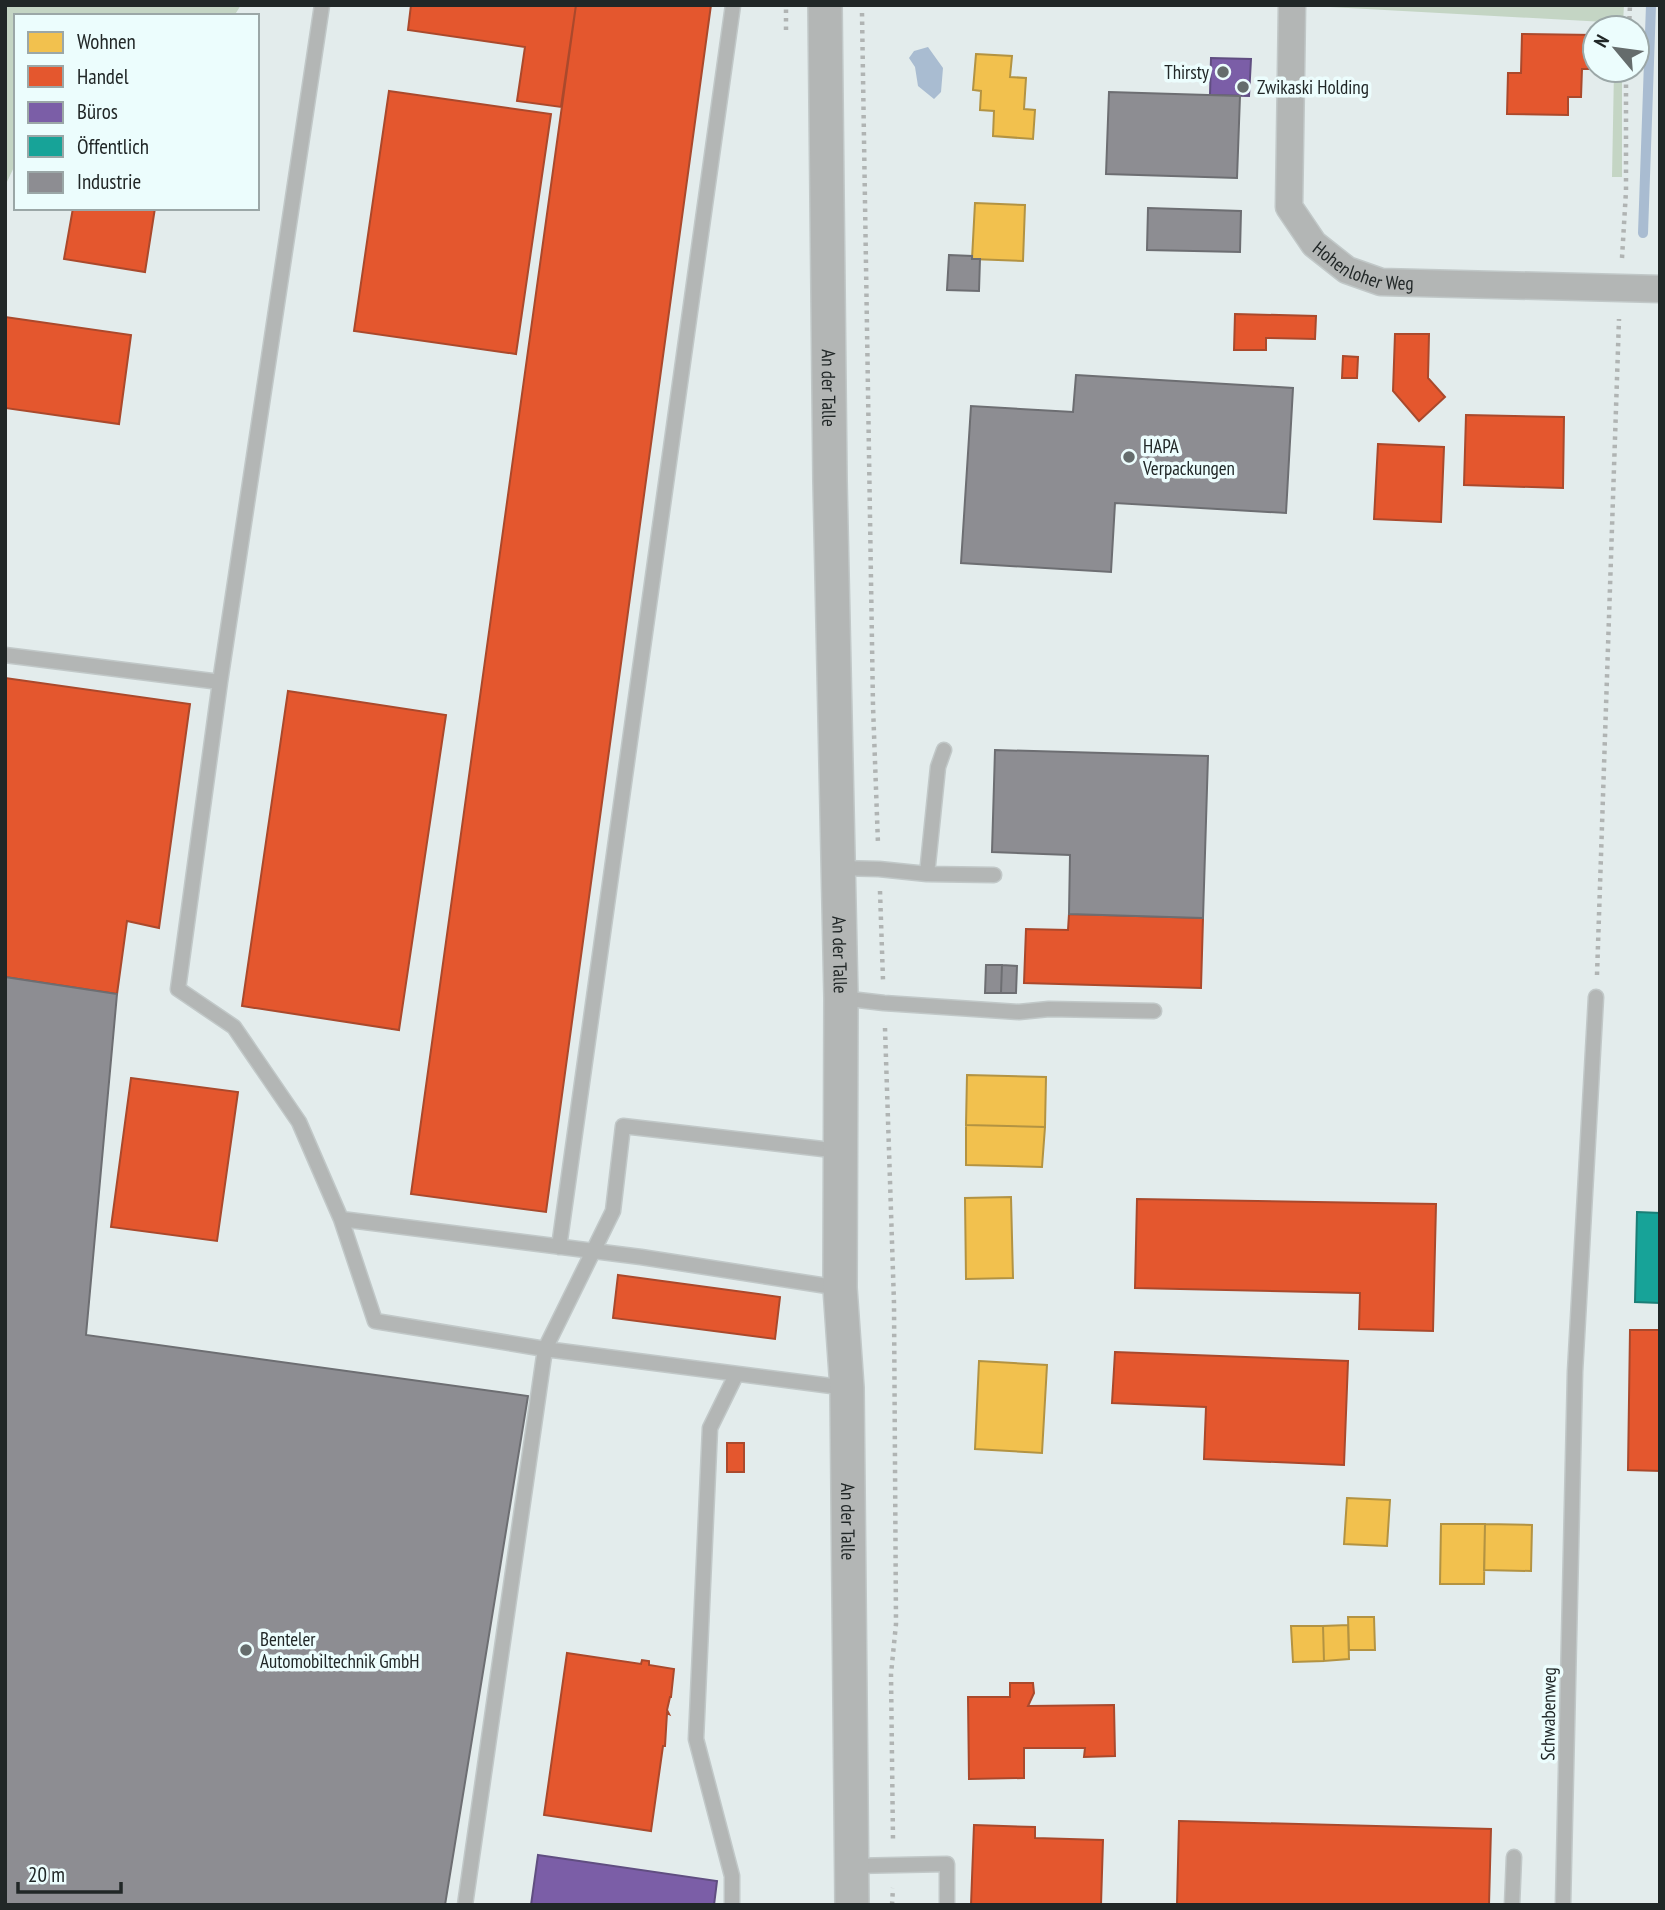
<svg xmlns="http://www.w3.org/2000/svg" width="1665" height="1910" viewBox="0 0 1665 1910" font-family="'PT Sans Narrow',sans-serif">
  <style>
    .green { fill: #c4d5c4 }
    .water { fill: #a9bcd1 }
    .homes { fill: #f2c14e; stroke: #b39342; stroke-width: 2 }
    .shops { fill: #e4572e; stroke: #aa492c; stroke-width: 2 }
    .offices { fill: #7b5ea7; stroke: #604e81; stroke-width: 2 }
    .public { fill: #17a398; stroke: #1a7e76; stroke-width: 2 }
    .industry { fill: #8d8d92; stroke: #6d6e72; stroke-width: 2 }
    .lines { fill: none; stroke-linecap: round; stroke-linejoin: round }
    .stream { stroke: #a9bcd1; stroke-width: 10 }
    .service-casing { stroke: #c1c8c8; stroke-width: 17 }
    .minor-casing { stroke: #c1c8c8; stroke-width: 29 }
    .tertiary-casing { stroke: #c1c8c8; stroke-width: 36 }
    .path { stroke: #b0b4b3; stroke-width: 4.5; stroke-dasharray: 3.5 5; stroke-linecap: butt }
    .service { stroke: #b3b6b5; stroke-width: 14 }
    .minor { stroke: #b3b6b5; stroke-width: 26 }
    .tertiary { stroke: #b3b6b5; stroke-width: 33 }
    .poi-dot { fill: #656c6c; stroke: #ecfdfd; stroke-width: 2.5 }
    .labels { text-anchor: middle; stroke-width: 7; stroke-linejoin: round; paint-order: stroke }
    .poi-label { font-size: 19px; fill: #212727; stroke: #ecfdfd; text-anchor: start }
    .street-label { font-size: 19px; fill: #212727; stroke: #ecfdfd }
  </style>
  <rect width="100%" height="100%" fill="#e3ecec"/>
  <!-- green -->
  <path class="green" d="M 5,5 L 241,5 L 234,16 L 16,16 L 16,163 L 5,186 Z
    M 1330,5 L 1624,5 L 1623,23 L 1330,7 Z
    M 1614,70 L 1622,70 L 1622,177 L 1612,177 Z"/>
  <!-- water -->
  <path class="water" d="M 928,47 L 943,68 L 941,92 L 934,99 L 918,86 L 915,67 L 909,58 L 914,51 Z"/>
  <!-- homes -->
  <path class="homes" d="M 976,54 L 1012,56 L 1010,77 L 1026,78 L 1024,109 L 1035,110 L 1033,139 L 993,136 L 994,111 L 980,110 L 981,91 L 973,90 Z
    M 975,203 L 1025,205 L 1023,261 L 972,259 Z
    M 967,1075 L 1046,1077 L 1045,1127 L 966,1125 Z
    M 966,1125 L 1045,1127 L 1042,1167 L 966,1165 Z
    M 1011,1197 L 1013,1278 L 966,1279 L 965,1198 Z
    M 979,1361 L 1047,1365 L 1042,1453 L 975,1449 Z
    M 1347,1498 L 1390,1500 L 1387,1546 L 1344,1544 Z
    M 1441,1524 L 1485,1524 L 1484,1584 L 1440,1584 Z
    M 1485,1524 L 1532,1525 L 1531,1571 L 1484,1570 Z
    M 1348,1617 L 1374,1617 L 1375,1650 L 1349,1650 Z
    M 1348,1625 L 1349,1659 L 1324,1661 L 1323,1626 Z
    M 1291,1626 L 1323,1626 L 1324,1661 L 1293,1662 Z"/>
  <!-- shops -->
  <path class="shops" d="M 411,5 L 576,5 L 561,107 L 517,101 L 525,47 L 408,30 Z
    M 576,5 L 711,5 L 546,1212 L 411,1194 Z
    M 1522,34 L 1594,35 L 1593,69 L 1582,69 L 1581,97 L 1568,97 L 1568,115 L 1507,114 L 1508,73 L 1521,73 Z
    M 389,91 L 551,114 L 516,354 L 354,331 Z
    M 73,208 L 155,208 L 145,272 L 64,259 Z
    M 1235,314 L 1316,316 L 1315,339 L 1266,338 L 1266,350 L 1234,350 Z
    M 5,317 L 131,335 L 119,424 L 5,408 Z
    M 1395,334 L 1429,334 L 1428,378 L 1445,397 L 1419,421 L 1393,391 Z
    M 1343,356 L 1358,357 L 1357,378 L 1342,378 Z
    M 1466,415 L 1564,417 L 1563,488 L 1464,485 Z
    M 1378,444 L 1444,447 L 1441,522 L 1374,519 Z
    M 5,678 L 190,704 L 159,928 L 127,921 L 117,994 L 5,977 Z
    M 288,691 L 446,715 L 399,1030 L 242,1006 Z
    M 1069,914 L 1203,918 L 1201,988 L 1024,983 L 1026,929 L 1068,930 Z
    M 131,1078 L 238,1092 L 217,1241 L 111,1227 Z
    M 1137,1199 L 1436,1204 L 1433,1331 L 1359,1329 L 1360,1293 L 1135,1288 Z
    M 618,1275 L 780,1297 L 775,1339 L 613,1318 Z
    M 1630,1330 L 1660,1330 L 1660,1471 L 1628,1470 Z
    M 1115,1352 L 1348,1361 L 1344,1465 L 1204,1459 L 1206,1407 L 1112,1403 Z
    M 727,1443 L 744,1443 L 744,1472 L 727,1472 Z
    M 567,1653 L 641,1664 L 642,1660 L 649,1661 L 649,1665 L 674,1669 L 671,1697 L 670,1697 L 667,1710 L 669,1714 L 667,1713 L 665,1746 L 663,1746 L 651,1831 L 544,1815 Z
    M 1010,1683 L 1033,1683 L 1034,1693 L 1028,1706 L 1114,1705 L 1115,1756 L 1084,1757 L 1085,1748 L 1024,1748 L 1024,1778 L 969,1779 L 968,1697 L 1010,1697 Z
    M 1179,1821 L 1491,1829 L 1489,1905 L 1177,1905 Z
    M 974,1825 L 1035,1827 L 1035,1838 L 1103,1840 L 1101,1905 L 971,1905 Z"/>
  <!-- offices -->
  <path class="offices" d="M 1211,58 L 1251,59 L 1249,96 L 1210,95 Z
    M 538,1855 L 717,1881 L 714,1905 L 531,1905 Z"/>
  <!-- public -->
  <path class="public" d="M 1637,1212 L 1660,1213 L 1660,1303 L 1635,1302 Z"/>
  <!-- industry -->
  <path class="industry" d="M 1109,92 L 1240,96 L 1237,178 L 1106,174 Z
    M 1148,208 L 1241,211 L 1240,252 L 1147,250 Z
    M 949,255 L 972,256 L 972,259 L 980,259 L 979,291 L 947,290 Z
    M 1076,375 L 1293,388 L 1286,513 L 1115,503 L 1111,572 L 961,563 L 971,406 L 1073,412 Z
    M 995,750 L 1208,756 L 1203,918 L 1069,914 L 1070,855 L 992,852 Z
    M 986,965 L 1002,965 L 1001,993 L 985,993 Z
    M 1002,965 L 1017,966 L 1016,993 L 1001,993 Z
    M 5,977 L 117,994 L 86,1335 L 528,1396 L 445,1905 L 5,1905 Z"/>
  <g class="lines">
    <!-- stream -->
    <path class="stream" d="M 1643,233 L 1651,5"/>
    <defs>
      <path id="service" d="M 322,5 L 220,682 L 178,989 L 234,1027 L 299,1122 L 341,1219 L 375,1321 L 545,1349 L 465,1905
        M 5,655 L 220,682
        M 838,868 L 879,869 L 927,874 L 938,767 L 944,750
        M 927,874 L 994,875
        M 841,998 L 884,1003 L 1019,1012 L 1049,1009 L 1154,1011
        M 840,1151 L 623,1126 L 613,1211 L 545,1349 L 847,1388
        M 341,1219 L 641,1257 L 840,1288
        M 559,1247 L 733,5
        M 851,1866 L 947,1864 L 947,1905
        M 732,1905 L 732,1876 L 696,1739 L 710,1428 L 736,1375
        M 1512,1905 L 1514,1857
        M 1563,1905 L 1575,1372 L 1596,997"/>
      <g id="minor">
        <path id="s1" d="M 1292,5 L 1289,207 L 1314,244 L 1347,270 L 1381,282 L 1660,289"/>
      </g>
      <g id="tertiary">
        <path id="s2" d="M 825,5 L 830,481 L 841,998 L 840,1288 L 847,1388 L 852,1905"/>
      </g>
    </defs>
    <!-- service casing -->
    <use href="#service" class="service-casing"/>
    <!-- minor casing -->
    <use href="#minor" class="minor-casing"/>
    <!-- tertiary casing -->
    <use href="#tertiary" class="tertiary-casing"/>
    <!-- path -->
    <path class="path" d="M 862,13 L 873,706 L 878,844
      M 1629,28 L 1630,5
      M 786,30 L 786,5
      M 1622,258 L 1626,191 L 1626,70
      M 880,891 L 883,980
      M 1597,975 L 1619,319
      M 885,1028 L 894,1303 L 896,1624 L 891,1674 L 893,1841
      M 892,1905 L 893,1888"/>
    <!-- service -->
    <use href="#service" class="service"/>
    <!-- minor -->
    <use href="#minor" class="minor"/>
    <!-- tertiary -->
    <use href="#tertiary" class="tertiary"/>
  </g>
  <!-- markers -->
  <g class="poi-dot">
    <circle cx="1223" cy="72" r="7"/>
    <circle cx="1243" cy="87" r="7"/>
    <circle cx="1129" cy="457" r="7"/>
    <circle cx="246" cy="1650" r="7"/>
  </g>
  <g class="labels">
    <!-- poi labels -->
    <g class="poi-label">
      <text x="1209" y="79" text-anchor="end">Thirsty</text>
      <text x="1257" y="94">Zwikaski Holding</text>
      <text x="1143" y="453">HAPA<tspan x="1143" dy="22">Verpackungen</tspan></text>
      <text x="260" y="1646">Benteler<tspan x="260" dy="22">Automobiltechnik GmbH</tspan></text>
    </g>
    <!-- street labels -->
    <g class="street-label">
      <text dy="7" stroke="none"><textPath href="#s1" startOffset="303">Hohenloher Weg</textPath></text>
      <text dy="7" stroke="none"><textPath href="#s2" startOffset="383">An der Talle</textPath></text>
      <text dy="7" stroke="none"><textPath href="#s2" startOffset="950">An der Talle</textPath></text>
      <text dy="7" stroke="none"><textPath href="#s2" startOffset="1517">An der Talle</textPath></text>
      <text transform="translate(1548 1714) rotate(-89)" y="7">Schwabenweg</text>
    </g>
  </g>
  <!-- border -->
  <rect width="1665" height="1910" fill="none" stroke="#212727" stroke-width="14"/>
  <!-- legend -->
  <rect x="14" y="14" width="245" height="196" fill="#ecfdfd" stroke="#9ba7a7" stroke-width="2"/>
  <rect x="28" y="32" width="35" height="21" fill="#f2c14e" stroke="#9ba7a7" stroke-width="2"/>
  <text x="77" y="49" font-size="21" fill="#212727">Wohnen</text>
  <rect x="28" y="66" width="35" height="21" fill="#e4572e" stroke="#9ba7a7" stroke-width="2"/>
  <text x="77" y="84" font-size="21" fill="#212727">Handel</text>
  <rect x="28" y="102" width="35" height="21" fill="#7b5ea7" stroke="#9ba7a7" stroke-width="2"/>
  <text x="77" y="119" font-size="21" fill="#212727">Büros</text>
  <rect x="28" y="136" width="35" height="21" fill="#17a398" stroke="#9ba7a7" stroke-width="2"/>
  <text x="77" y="154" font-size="21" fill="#212727">Öffentlich</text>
  <rect x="28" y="172" width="35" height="21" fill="#8d8d92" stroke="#9ba7a7" stroke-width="2"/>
  <text x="77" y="189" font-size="21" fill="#212727">Industrie</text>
  <!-- north arrow -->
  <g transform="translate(1616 49) rotate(299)"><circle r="33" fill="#ecfdfd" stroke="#9ba7a7" stroke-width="2"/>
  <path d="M0-5L12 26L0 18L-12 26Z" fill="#656c6c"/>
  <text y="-10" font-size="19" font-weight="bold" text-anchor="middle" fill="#212727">N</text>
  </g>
  <!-- scale -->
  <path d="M18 1882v10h103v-10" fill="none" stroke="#212727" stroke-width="3.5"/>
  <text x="28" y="1882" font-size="21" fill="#212727" stroke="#ecfdfd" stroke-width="5" paint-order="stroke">20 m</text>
</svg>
